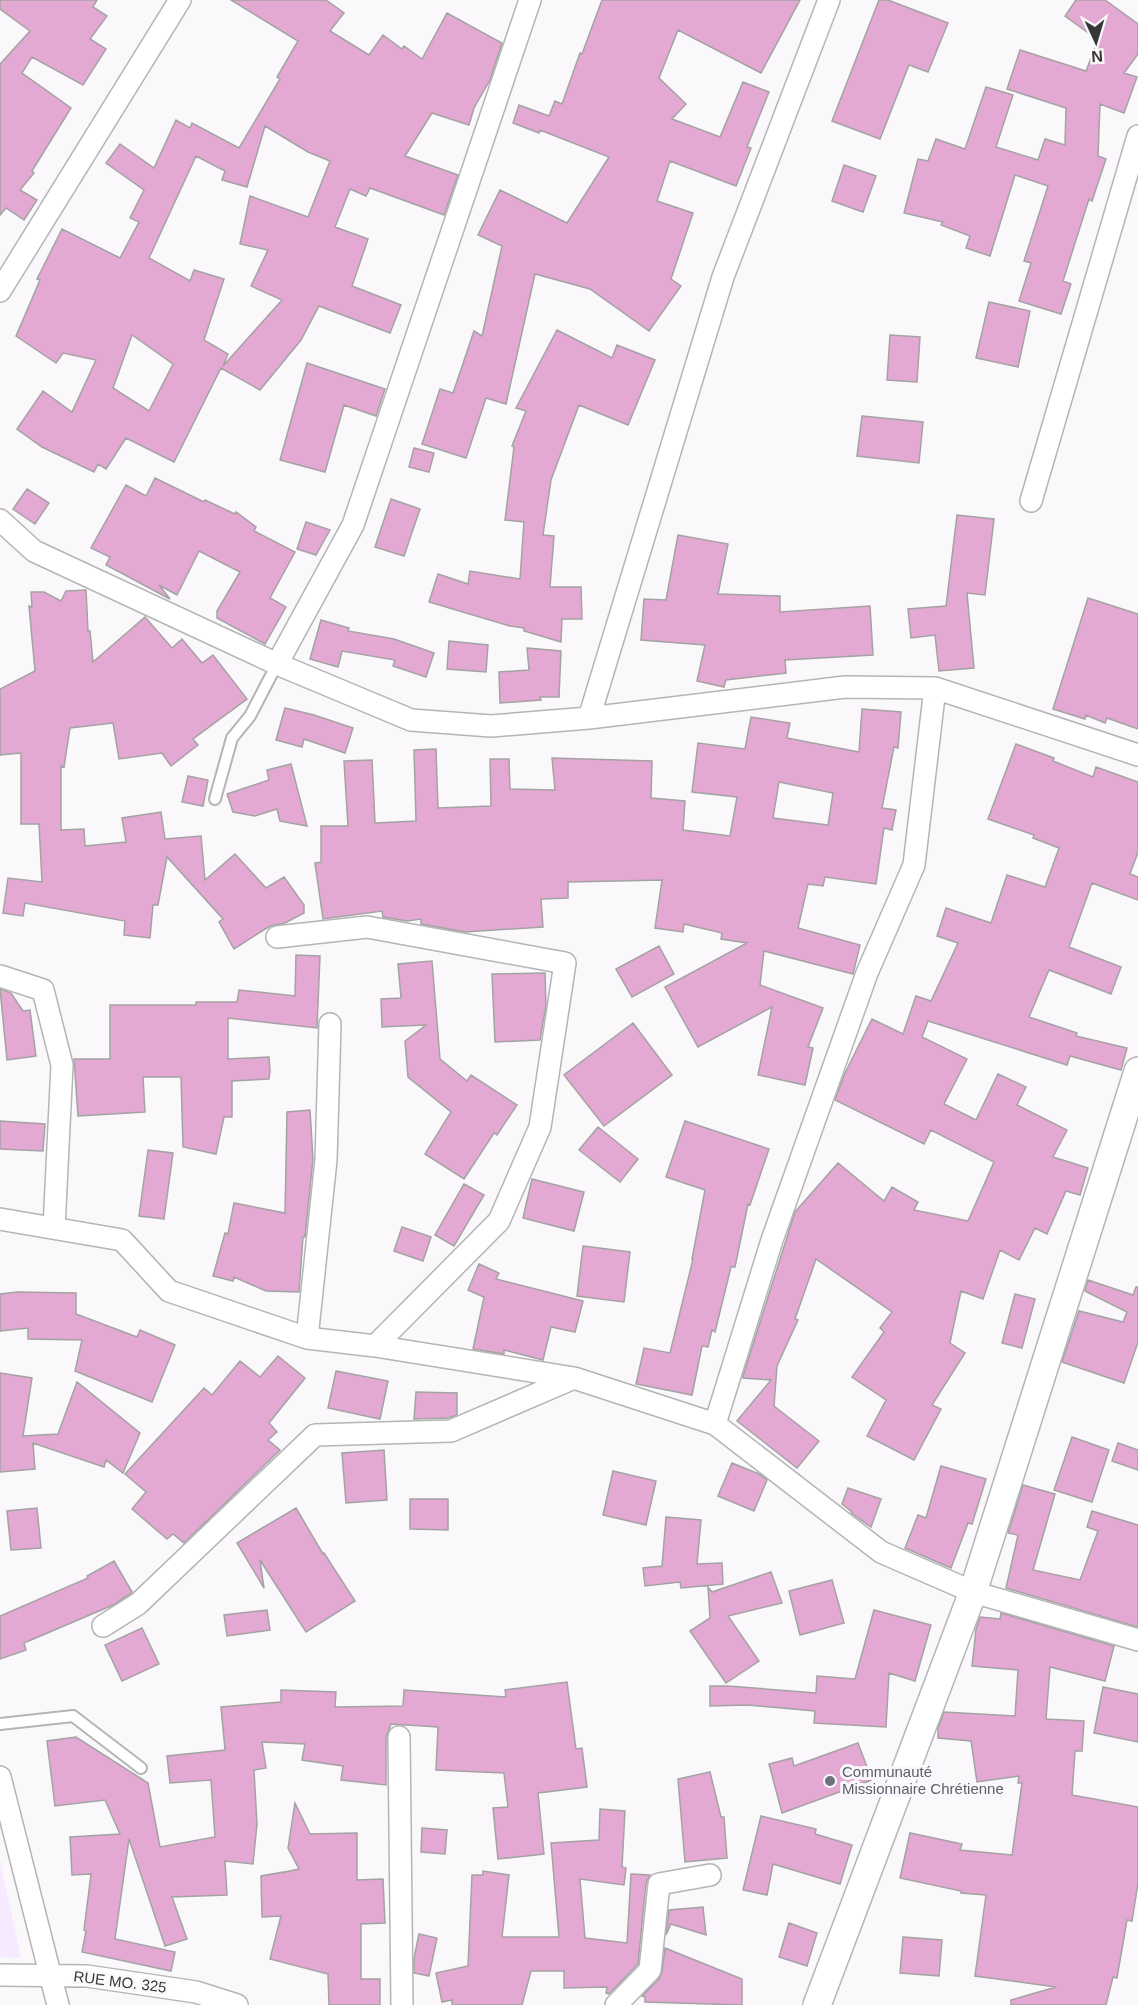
<svg xmlns="http://www.w3.org/2000/svg" width="1138" height="2005" viewBox="0 0 1138 2005" font-family="Arial,sans-serif">
  <style>
    .commercial { fill: #f5eaff }
    .building { fill: #e3a9d2; stroke: #a4a2a4; stroke-width: 1.5; fill-rule: evenodd }
    .lines { fill: none; stroke-linecap: round; stroke-linejoin: round }
    .service-casing { stroke: #b5b4b6; stroke-width: 14 }
    .minor-casing { stroke: #b5b4b6; stroke-width: 24 }
    .tertiary-casing { stroke: #b5b4b6; stroke-width: 30 }
    .service { stroke: #fff; stroke-width: 10 }
    .minor { stroke: #fff; stroke-width: 21 }
    .tertiary { stroke: #fff; stroke-width: 27 }
    .worship-dot { fill: #6b7280; stroke: #faf8fb; stroke-width: 2 }
    .labels { text-anchor: middle; stroke-width: 6; stroke-linejoin: round; paint-order: stroke }
    .worship-label { font-size: 15px; fill: #5b616d; stroke: #faf8fb; text-anchor: start }
    .street-label { font-size: 15px; fill: #373738; stroke: #faf8fb }
  </style>
  <rect width="100%" height="100%" fill="#faf8fb"/>
  <!-- commercial -->
  <path class="commercial" d="M 0,1860 L 21,1958 L 0,1957 Z"/>
  <!-- building -->
  <path class="building" d="M 0,0 L 97,0 L 93,7 L 107,16 L 90,39 L 106,49 L 83,85 L 32,57 L 22,73 L 71,108 L 32,171 L 34,173 L 20,190 L 37,200 L 24,220 L 6,208 L 0,215 L 0,64 L 30,31 L 0,9 Z
    M 231,0 L 326,0 L 344,13 L 330,31 L 369,55 L 383,35 L 402,49 L 404,46 L 422,59 L 447,13 L 502,43 L 490,80 L 474,108 L 469,125 L 432,113 L 405,156 L 458,175 L 444,215 L 370,188 L 366,196 L 350,189 L 335,227 L 368,239 L 352,286 L 401,305 L 390,333 L 319,306 L 301,340 L 260,390 L 221,368 L 174,462 L 126,438 L 106,469 L 98,464 L 94,472 L 42,447 L 17,429 L 43,391 L 72,412 L 96,360 L 63,353 L 56,363 L 16,336 L 40,280 L 37,279 L 62,229 L 120,258 L 139,222 L 130,218 L 144,190 L 106,163 L 120,144 L 154,168 L 176,120 L 190,128 L 192,123 L 239,148 L 280,79 L 277,77 L 298,41 ZM 265,126 L 308,152 L 330,161 L 308,217 L 250,196 L 240,244 L 268,250 L 251,286 L 282,300 L 223,366 L 228,354 L 204,340 L 224,279 L 194,270 L 190,281 L 149,258 L 196,156 L 225,171 L 222,180 L 247,187 ZM 132,335 L 173,364 L 149,411 L 113,388 Z
    M 602,0 L 800,0 L 761,73 L 678,30 L 659,78 L 686,104 L 672,119 L 720,137 L 743,82 L 769,92 L 747,147 L 751,148 L 736,186 L 670,161 L 657,201 L 693,213 L 671,279 L 681,286 L 649,331 L 590,289 L 535,274 L 506,404 L 486,398 L 466,458 L 422,444 L 440,389 L 453,393 L 474,331 L 482,336 L 502,246 L 478,235 L 500,190 L 567,223 L 609,157 L 540,130 L 539,133 L 513,123 L 519,105 L 549,116 L 555,101 L 562,104 L 580,53 L 582,54 Z
    M 879,0 L 888,0 L 948,23 L 928,72 L 909,65 L 880,139 L 832,121 Z
    M 1076,0 L 1105,0 L 1138,24 L 1138,54 L 1124,73 L 1137,77 L 1124,113 L 1100,104 L 1098,156 L 1106,159 L 1092,201 L 1089,199 L 1063,281 L 1071,284 L 1061,314 L 1019,301 L 1031,263 L 1024,261 L 1048,186 L 1015,175 L 990,256 L 966,248 L 970,236 L 941,225 L 943,222 L 904,213 L 918,159 L 928,161 L 936,139 L 965,149 L 986,87 L 1013,95 L 996,147 L 1038,160 L 1045,139 L 1065,145 L 1066,108 L 1007,89 L 1020,50 L 1086,71 L 1098,40 L 1065,16 Z
    M 844,165 L 876,176 L 863,212 L 832,201 Z
    M 989,302 L 1030,311 L 1018,367 L 976,358 Z
    M 557,330 L 612,358 L 617,345 L 655,360 L 628,425 L 579,405 L 551,480 L 543,535 L 554,536 L 550,587 L 581,587 L 582,619 L 562,619 L 561,642 L 524,631 L 524,628 L 510,626 L 429,602 L 438,574 L 468,584 L 470,571 L 520,579 L 524,522 L 505,520 L 514,447 L 512,446 L 526,411 L 516,408 Z
    M 890,335 L 920,337 L 917,382 L 887,380 Z
    M 307,363 L 385,389 L 376,416 L 344,405 L 325,472 L 280,460 Z
    M 862,416 L 923,422 L 919,463 L 857,456 Z
    M 414,448 L 434,453 L 429,472 L 409,467 Z
    M 155,478 L 204,502 L 205,500 L 235,514 L 236,512 L 256,527 L 254,531 L 295,552 L 270,598 L 286,607 L 265,644 L 217,618 L 217,611 L 240,572 L 199,551 L 177,595 L 159,585 L 170,599 L 106,565 L 110,557 L 91,548 L 126,485 L 146,496 Z
    M 27,489 L 49,503 L 35,524 L 13,509 Z
    M 391,499 L 420,509 L 404,556 L 375,547 Z
    M 957,515 L 994,519 L 985,595 L 967,593 L 974,668 L 939,671 L 935,635 L 911,638 L 908,609 L 946,606 Z
    M 306,522 L 330,530 L 316,555 L 297,549 Z
    M 678,535 L 728,544 L 718,594 L 780,596 L 780,612 L 870,606 L 873,655 L 785,660 L 786,673 L 726,680 L 724,687 L 697,681 L 705,645 L 641,640 L 644,599 L 666,600 Z
    M 86,590 L 88,631 L 90,631 L 93,662 L 145,617 L 172,648 L 182,639 L 202,663 L 213,655 L 247,699 L 193,739 L 198,745 L 171,766 L 162,753 L 119,759 L 113,723 L 70,728 L 64,767 L 61,766 L 61,830 L 84,829 L 85,846 L 126,842 L 122,818 L 161,812 L 165,839 L 201,836 L 205,880 L 235,854 L 266,888 L 284,877 L 304,905 L 304,913 L 285,923 L 270,926 L 234,949 L 219,922 L 223,919 L 167,857 L 158,905 L 153,905 L 150,938 L 124,935 L 125,921 L 25,903 L 23,916 L 3,913 L 8,878 L 42,882 L 39,824 L 21,824 L 21,753 L 0,755 L 0,689 L 35,671 L 29,606 L 32,607 L 31,592 L 44,592 L 61,601 L 66,591 Z
    M 1088,598 L 1138,614 L 1138,729 L 1107,718 L 1105,723 L 1086,715 L 1085,719 L 1053,709 Z
    M 321,620 L 349,628 L 348,631 L 394,639 L 434,653 L 426,677 L 393,666 L 395,660 L 342,651 L 338,667 L 310,659 Z
    M 449,641 L 488,645 L 486,672 L 447,669 Z
    M 527,648 L 561,651 L 559,697 L 540,697 L 541,700 L 500,703 L 499,672 L 529,670 Z
    M 285,708 L 314,715 L 353,728 L 345,753 L 304,739 L 302,747 L 276,740 Z
    M 862,709 L 901,712 L 898,748 L 894,747 L 882,808 L 896,810 L 892,830 L 884,828 L 876,884 L 825,877 L 823,886 L 808,884 L 798,928 L 860,945 L 853,974 L 764,951 L 760,985 L 823,1008 L 808,1047 L 813,1048 L 805,1085 L 758,1075 L 772,1007 L 698,1047 L 665,987 L 747,943 L 721,939 L 722,933 L 684,924 L 683,932 L 655,928 L 662,880 L 568,882 L 568,898 L 541,899 L 543,927 L 465,932 L 421,924 L 421,919 L 407,921 L 383,917 L 382,911 L 323,919 L 315,863 L 321,862 L 321,826 L 348,826 L 344,761 L 372,760 L 375,823 L 416,821 L 414,750 L 436,749 L 438,808 L 491,806 L 490,759 L 509,759 L 510,789 L 555,790 L 552,758 L 652,761 L 651,798 L 685,801 L 683,830 L 730,836 L 737,797 L 692,792 L 698,743 L 745,749 L 751,717 L 790,723 L 787,738 L 859,752 ZM 779,782 L 833,793 L 828,825 L 773,818 Z
    M 1016,744 L 1054,758 L 1053,761 L 1093,777 L 1096,767 L 1138,782 L 1138,852 L 1130,874 L 1138,877 L 1138,900 L 1092,883 L 1069,947 L 1121,967 L 1111,994 L 1049,970 L 1029,1017 L 1077,1033 L 1076,1036 L 1127,1048 L 1121,1070 L 1070,1056 L 1067,1065 L 928,1021 L 922,1037 L 967,1059 L 944,1104 L 976,1120 L 998,1074 L 1026,1087 L 1017,1105 L 1067,1130 L 1053,1157 L 1088,1168 L 1080,1195 L 1066,1191 L 1047,1234 L 1035,1228 L 1019,1260 L 1000,1250 L 983,1299 L 961,1291 L 950,1343 L 965,1353 L 932,1405 L 941,1409 L 914,1460 L 867,1436 L 886,1400 L 852,1377 L 884,1332 L 880,1328 L 892,1312 L 816,1259 L 795,1319 L 798,1320 L 777,1366 L 774,1406 L 819,1441 L 797,1468 L 737,1421 L 771,1380 L 743,1378 L 743,1376 L 795,1212 L 838,1163 L 884,1201 L 892,1187 L 918,1202 L 914,1210 L 968,1221 L 994,1162 L 931,1130 L 924,1144 L 835,1100 L 845,1073 L 872,1019 L 903,1034 L 916,996 L 931,1001 L 958,943 L 937,936 L 946,908 L 991,923 L 1007,875 L 1045,887 L 1059,848 L 1033,838 L 1034,835 L 988,819 Z
    M 291,764 L 307,826 L 280,821 L 277,809 L 255,816 L 233,812 L 227,794 L 269,780 L 267,770 Z
    M 188,776 L 208,780 L 203,806 L 182,802 Z
    M 659,946 L 674,974 L 632,997 L 616,969 Z
    M 296,955 L 320,956 L 317,1028 L 228,1018 L 228,1059 L 269,1057 L 270,1071 L 269,1079 L 232,1081 L 232,1117 L 224,1117 L 216,1154 L 183,1147 L 181,1077 L 143,1077 L 145,1112 L 78,1116 L 74,1059 L 110,1059 L 110,1005 L 196,1005 L 196,1002 L 237,1002 L 239,990 L 295,996 Z
    M 432,961 L 440,1059 L 467,1081 L 471,1075 L 517,1105 L 497,1135 L 494,1133 L 464,1179 L 425,1154 L 451,1112 L 408,1077 L 405,1041 L 426,1025 L 382,1027 L 381,999 L 401,998 L 398,964 Z
    M 545,973 L 546,1005 L 540,1040 L 495,1042 L 492,974 Z
    M 0,989 L 11,993 L 23,1011 L 30,1010 L 36,1056 L 7,1060 Z
    M 633,1023 L 672,1075 L 604,1126 L 564,1075 Z
    M 310,1110 L 313,1159 L 305,1237 L 303,1237 L 299,1292 L 266,1291 L 234,1277 L 233,1281 L 213,1276 L 225,1233 L 228,1234 L 234,1203 L 285,1213 L 287,1112 Z
    M 0,1121 L 45,1124 L 43,1151 L 0,1149 Z
    M 685,1121 L 769,1149 L 750,1205 L 748,1204 L 735,1267 L 731,1267 L 715,1332 L 712,1330 L 708,1347 L 702,1346 L 692,1395 L 636,1384 L 644,1348 L 670,1353 L 693,1259 L 692,1259 L 705,1190 L 666,1177 Z
    M 598,1127 L 638,1159 L 620,1182 L 579,1150 Z
    M 148,1150 L 173,1153 L 164,1219 L 139,1216 Z
    M 532,1179 L 584,1192 L 574,1231 L 523,1218 Z
    M 464,1184 L 484,1195 L 454,1246 L 435,1235 Z
    M 402,1227 L 431,1237 L 423,1261 L 394,1251 Z
    M 583,1246 L 630,1252 L 624,1302 L 577,1296 Z
    M 479,1264 L 499,1273 L 496,1279 L 583,1301 L 575,1332 L 551,1327 L 543,1360 L 504,1350 L 504,1354 L 473,1349 L 484,1297 L 468,1290 Z
    M 1088,1280 L 1133,1295 L 1136,1287 L 1138,1287 L 1138,1342 L 1124,1383 L 1062,1362 L 1079,1311 L 1123,1322 L 1127,1312 L 1085,1291 Z
    M 17,1292 L 76,1293 L 76,1314 L 137,1337 L 140,1330 L 175,1345 L 152,1402 L 75,1371 L 82,1340 L 28,1339 L 28,1328 L 0,1331 L 0,1294 Z
    M 1015,1294 L 1035,1299 L 1022,1348 L 1002,1343 Z
    M 278,1356 L 305,1378 L 269,1423 L 277,1432 L 268,1440 L 280,1450 L 184,1543 L 173,1534 L 167,1539 L 132,1509 L 146,1492 L 125,1474 L 204,1388 L 212,1395 L 240,1361 L 260,1377 Z
    M 336,1371 L 388,1381 L 380,1419 L 328,1408 Z
    M 0,1373 L 32,1378 L 23,1436 L 58,1434 L 77,1382 L 140,1433 L 123,1473 L 106,1460 L 104,1467 L 33,1443 L 35,1469 L 0,1472 Z
    M 416,1392 L 457,1393 L 457,1415 L 448,1418 L 414,1419 Z
    M 1072,1437 L 1109,1450 L 1092,1502 L 1054,1490 Z
    M 1118,1443 L 1138,1450 L 1138,1470 L 1112,1461 Z
    M 384,1450 L 387,1500 L 346,1503 L 342,1453 Z
    M 732,1463 L 759,1474 L 767,1480 L 754,1511 L 718,1496 Z
    M 941,1466 L 986,1479 L 972,1524 L 968,1523 L 951,1568 L 905,1548 L 918,1515 L 926,1518 Z
    M 613,1471 L 656,1481 L 646,1525 L 603,1515 Z
    M 1023,1485 L 1055,1494 L 1033,1570 L 1080,1580 L 1098,1531 L 1087,1527 L 1092,1511 L 1138,1525 L 1138,1627 L 1006,1588 L 1018,1535 L 1008,1533 Z
    M 848,1488 L 881,1499 L 871,1527 L 851,1513 L 852,1512 L 842,1504 Z
    M 410,1499 L 448,1499 L 448,1530 L 410,1529 Z
    M 37,1508 L 41,1548 L 11,1550 L 7,1511 Z
    M 296,1508 L 323,1554 L 324,1553 L 355,1601 L 306,1632 L 260,1560 L 264,1588 L 237,1543 Z
    M 666,1517 L 701,1520 L 697,1564 L 722,1563 L 723,1584 L 681,1588 L 680,1582 L 645,1586 L 643,1568 L 662,1566 Z
    M 114,1561 L 132,1592 L 130,1594 L 113,1605 L 24,1643 L 26,1650 L 0,1659 L 0,1616 L 88,1578 L 87,1576 Z
    M 771,1572 L 782,1603 L 728,1616 L 759,1661 L 726,1683 L 690,1631 L 710,1618 L 708,1587 L 712,1592 Z
    M 832,1580 L 844,1623 L 800,1635 L 789,1591 Z
    M 267,1610 L 270,1630 L 227,1636 L 224,1615 Z
    M 874,1610 L 931,1625 L 915,1681 L 889,1673 L 886,1727 L 814,1723 L 815,1711 L 747,1705 L 710,1706 L 710,1686 L 728,1686 L 816,1693 L 817,1676 L 855,1679 Z
    M 1001,1613 L 1114,1646 L 1105,1681 L 1050,1667 L 1046,1719 L 1084,1721 L 1082,1751 L 1075,1751 L 1072,1795 L 1138,1807 L 1138,1883 L 1132,1921 L 1127,1920 L 1117,1978 L 1113,1977 L 1106,2005 L 1011,2005 L 1011,2000 L 1056,1987 L 975,1976 L 986,1895 L 961,1893 L 961,1891 L 900,1878 L 910,1833 L 962,1844 L 960,1850 L 1012,1855 L 1022,1783 L 1018,1783 L 1019,1776 L 977,1782 L 971,1741 L 938,1738 L 938,1728 L 944,1712 L 1015,1716 L 1018,1670 L 972,1666 L 976,1629 L 980,1617 L 1000,1619 Z
    M 142,1628 L 159,1664 L 122,1681 L 105,1645 Z
    M 567,1682 L 576,1749 L 582,1748 L 587,1787 L 538,1793 L 544,1854 L 498,1859 L 493,1808 L 508,1807 L 504,1773 L 436,1770 L 438,1727 L 391,1724 L 386,1737 L 386,1785 L 341,1780 L 343,1766 L 302,1760 L 305,1744 L 262,1742 L 266,1768 L 254,1770 L 257,1824 L 253,1864 L 225,1861 L 227,1895 L 172,1897 L 187,1939 L 165,1946 L 129,1839 L 115,1939 L 175,1952 L 171,1971 L 82,1952 L 86,1931 L 84,1930 L 91,1874 L 72,1875 L 70,1837 L 120,1834 L 105,1800 L 55,1806 L 47,1741 L 76,1737 L 148,1783 L 160,1847 L 215,1837 L 211,1780 L 170,1783 L 167,1756 L 225,1750 L 221,1707 L 281,1702 L 281,1690 L 336,1692 L 335,1707 L 403,1706 L 404,1690 L 506,1697 L 505,1690 Z
    M 1103,1687 L 1138,1694 L 1138,1742 L 1094,1733 Z
    M 858,1743 L 872,1780 L 782,1813 L 769,1764 L 792,1758 L 794,1766 Z
    M 710,1772 L 721,1817 L 724,1817 L 727,1858 L 685,1862 L 678,1779 Z
    M 295,1803 L 310,1834 L 357,1833 L 357,1880 L 383,1879 L 385,1923 L 361,1924 L 361,1979 L 380,1979 L 380,2005 L 329,2005 L 328,1974 L 270,1959 L 281,1916 L 262,1917 L 261,1876 L 284,1872 L 284,1873 L 285,1872 L 299,1869 L 288,1848 Z
    M 600,1809 L 625,1811 L 622,1867 L 626,1868 L 624,1885 L 580,1879 L 585,1938 L 627,1943 L 631,1874 L 650,1875 L 646,1883 L 638,1964 L 609,1994 L 606,1993 L 607,1987 L 564,1988 L 564,1971 L 531,1971 L 522,2005 L 452,2005 L 452,2000 L 442,2002 L 436,1973 L 468,1966 L 472,1875 L 483,1875 L 483,1871 L 509,1875 L 502,1937 L 559,1937 L 551,1843 L 599,1840 Z
    M 761,1816 L 816,1829 L 815,1834 L 852,1845 L 840,1884 L 773,1864 L 767,1895 L 743,1890 Z
    M 422,1828 L 447,1830 L 445,1854 L 421,1852 Z
    M 703,1907 L 706,1935 L 671,1924 L 666,1935 L 669,1910 Z
    M 789,1923 L 817,1933 L 807,1966 L 779,1957 Z
    M 419,1934 L 437,1938 L 429,1976 L 414,1973 L 414,1958 Z
    M 903,1937 L 942,1940 L 939,1976 L 900,1973 Z
    M 665,1948 L 742,1979 L 742,2005 L 645,2002 L 645,1997 L 642,1996 L 659,1979 L 662,1972 Z"/>
  <g class="lines">
    <defs>
      <path id="service" d="M 215,799 L 232,738 L 250,716 L 277,664
        M 0,1724 L 73,1716 L 141,1768"/>
      <path id="minor" d="M 0,291 L 180,0
        M 1031,501 L 1138,136
        M 0,520 L 34,551 L 277,664 L 411,720 L 491,726 L 589,718 L 845,687 L 935,688 L 1138,755
        M 277,664 L 353,525 L 530,0
        M 589,718 L 723,277 L 829,0
        M 277,937 L 367,927 L 565,963 L 540,1127 L 499,1221 L 375,1346
        M 0,976 L 43,990 L 62,1065 L 54,1228
        M 0,1219 L 122,1240 L 169,1291 L 307,1338 L 375,1346 L 574,1378 L 715,1424 L 881,1552 L 973,1592 L 1138,1640
        M 307,1338 L 326,1160 L 330,1024
        M 715,1424 L 772,1240 L 867,973 L 914,865 L 935,688
        M 103,1626 L 138,1604 L 315,1435 L 451,1431 L 574,1378
        M 399,1737 L 402,2005
        M 0,1777 L 58,2005
        M 0,1975 L 87,1976 L 196,1992 L 237,2005
        M 616,2005 L 650,1970 L 659,1884 L 710,1875"/>
      <path id="tertiary" d="M 817,2005 L 973,1592 L 1138,1071"/>
    </defs>
    <!-- service casing -->
    <use href="#service" class="service-casing"/>
    <!-- minor casing -->
    <use href="#minor" class="minor-casing"/>
    <!-- tertiary casing -->
    <use href="#tertiary" class="tertiary-casing"/>
    <!-- service -->
    <use href="#service" class="service"/>
    <!-- minor -->
    <use href="#minor" class="minor"/>
    <!-- tertiary -->
    <use href="#tertiary" class="tertiary"/>
  </g>
  <!-- markers -->
  <circle class="worship-dot" cx="830" cy="1781" r="6"/>
  <g class="labels">
    <!-- worship labels -->
    <g class="worship-label">
      <text x="842" y="1777">Communauté<tspan x="842" dy="17">Missionnaire Chrétienne</tspan></text>
    </g>
    <!-- street labels -->
    <g class="street-label">
      <text transform="translate(120 1982) rotate(7)" y="5">RUE MO. 325</text>
    </g>
  </g>
  <!-- north arrow -->
  <g transform="translate(1096 42) rotate(176)" stroke="#faf8fb" stroke-width="4.5" paint-order="stroke">
  <path d="M0-4.5L10 22L0 15L-10 22Z" fill="#373738"/>
  <text y="-9" font-size="16" font-weight="bold" text-anchor="middle" fill="#373738">N</text>
  </g>
</svg>
